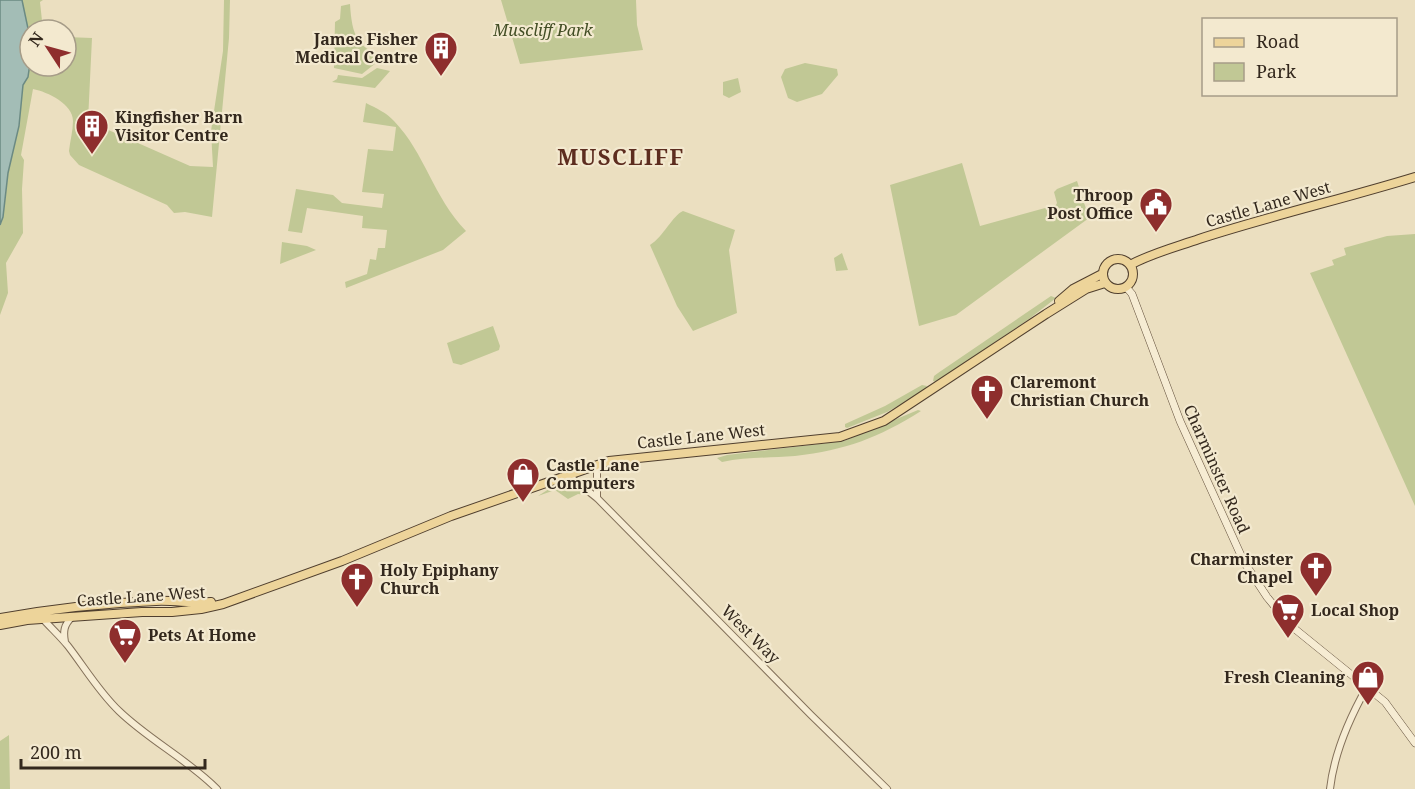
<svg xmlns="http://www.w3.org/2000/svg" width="1415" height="789" viewBox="0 0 1415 789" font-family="'Noto Serif',serif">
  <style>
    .green { fill: #c1c895 }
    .water { fill: #a3bdb6; stroke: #6b8a83; stroke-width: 1.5 }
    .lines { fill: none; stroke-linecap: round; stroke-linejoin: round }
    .tertiary-casing { stroke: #837059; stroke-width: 8 }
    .secondary-casing { stroke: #64513d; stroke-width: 8 }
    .primary-casing { stroke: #503f2e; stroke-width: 10 }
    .tertiary { stroke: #f6ecd3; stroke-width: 6 }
    .secondary { stroke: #f6ecd3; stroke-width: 7 }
    .primary { stroke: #edd49a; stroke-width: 8 }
    .labels { text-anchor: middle; stroke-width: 4.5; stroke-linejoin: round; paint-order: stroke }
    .park-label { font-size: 16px; font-style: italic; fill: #434e25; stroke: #f3e9cf }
    .poi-label { font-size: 16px; font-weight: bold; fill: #33281d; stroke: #f3e9cf; text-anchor: start }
    .street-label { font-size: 16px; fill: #33281d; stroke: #f3e9cf }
    .district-label { font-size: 22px; font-weight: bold; letter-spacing: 1.5px; fill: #5d2d1f; stroke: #f3e9cf }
  </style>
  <rect width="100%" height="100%" fill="#ebdfc0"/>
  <!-- green -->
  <path class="green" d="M 22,0 L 43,0 L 40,2 L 43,30 L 30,30 L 30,37 Z
    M 224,0 L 230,0 L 229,38 L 212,217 L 185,212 L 174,213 L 167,205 L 79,165 L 70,155 L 69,151 C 70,141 73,131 73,121 C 73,104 48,92 33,89 L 21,155 L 24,160 L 22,189 L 23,233 L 6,263 L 8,293 L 0,315 L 0,226 L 3,218 L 8,173 L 19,126 L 23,85 L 28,77 L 30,64 L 30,66 L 66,66 L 66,37 L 92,38 L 88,121 L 190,166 L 213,167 L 211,131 L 223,51 Z
    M 501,0 L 636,0 L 637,25 L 643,50 L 520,64 Z
    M 350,4 C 352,36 357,49 389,58 L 381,59 L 362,74 L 334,68 L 335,22 L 340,19 L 341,6 Z
    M 805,63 L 837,69 L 838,75 L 822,94 L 797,102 L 788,98 L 781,77 L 785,69 Z
    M 377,68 L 390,71 L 375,88 L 332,82 L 337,79 L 338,75 L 362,78 Z
    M 738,78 L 741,92 L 729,98 L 723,95 L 723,82 Z
    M 366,103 C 376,108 387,113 394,121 C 425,153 433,197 466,231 L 443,250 L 346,288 L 345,282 L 367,274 L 370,259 L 376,260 L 378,248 L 385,248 L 387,230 L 362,228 L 363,216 L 307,208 L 302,233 L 288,231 L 296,189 L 333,195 L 342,203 L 382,208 L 384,194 L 362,192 L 368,149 L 393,151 L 396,127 L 363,122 Z
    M 962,163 L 980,226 L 1056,205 L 1057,203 L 1054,192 L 1057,189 L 1077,181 L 1089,218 L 956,315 L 919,326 L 890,185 Z
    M 683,211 L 735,230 L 729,250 L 737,313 L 693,331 L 677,306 L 650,245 C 663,237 673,215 683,211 Z
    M 1415,234 L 1415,506 L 1310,273 L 1334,265 L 1332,260 L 1346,255 L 1344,248 L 1387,236 Z
    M 282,242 L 307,246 L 316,250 L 280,264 Z
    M 842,253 L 848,270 L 836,271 L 834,258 Z
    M 1051,296 L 1056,298 L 1029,319 L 936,382 L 933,381 L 934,376 L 938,373 Z
    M 493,326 L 500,346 L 499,350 L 461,365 L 453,363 L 447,343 Z
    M 922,385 L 927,386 L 925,391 L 887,412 L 847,428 L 845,427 L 845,424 L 885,406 Z
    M 918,410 L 921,411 C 878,438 846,450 795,456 C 771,458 746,457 722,462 L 717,458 L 727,455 L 844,441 Z
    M 570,480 L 587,492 L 586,495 L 578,494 L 568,499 L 555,490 L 538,496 L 552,487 Z
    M 9,735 L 10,789 L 0,789 L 0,741 Z"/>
  <!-- water -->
  <path class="water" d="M 0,0 L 22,0 L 30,38 L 30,63 L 28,77 L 23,85 L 19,126 L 8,173 L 3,217 L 0,225 Z"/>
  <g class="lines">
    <defs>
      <path id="tertiary" d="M 597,465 L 597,498
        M 568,475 L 597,498 L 811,715 L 887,789
        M 43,619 C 51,628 60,636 68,646 C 85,668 99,692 119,711 C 149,740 187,759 217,789
        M 65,642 C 63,631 64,625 72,617
        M 1330,789 C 1334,754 1350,717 1367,687"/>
      <path id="secondary" d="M 1126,287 L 1132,294 L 1180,421 L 1244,562 L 1267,597 L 1290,625 L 1385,702 L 1415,743"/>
      <path id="primary" d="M1103 274a15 15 0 1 1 30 0a15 15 0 1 1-30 0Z
        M 1130,265 C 1152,253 1176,247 1199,239 C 1270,216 1343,199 1415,177
        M 1059,301 L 1073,289 L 1102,274
        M 0,618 C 51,609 104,603 156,601 C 175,600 193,604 211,602
        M 0,625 L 27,620 L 142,612 L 172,612 L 201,609 L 223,604 L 342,561 L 451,516 L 609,461 L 840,437 L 884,421 L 1046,314 L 1086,289 L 1105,283"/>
    </defs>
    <!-- tertiary casing -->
    <use href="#tertiary" class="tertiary-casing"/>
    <!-- secondary casing -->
    <use href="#secondary" class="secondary-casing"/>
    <!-- primary casing -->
    <use href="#primary" class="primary-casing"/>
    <!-- tertiary -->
    <use href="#tertiary" class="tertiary"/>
    <!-- secondary -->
    <use href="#secondary" class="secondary"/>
    <!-- primary -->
    <use href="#primary" class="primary"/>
  </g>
  <!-- icons -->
  <defs>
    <symbol id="building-pin" viewBox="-11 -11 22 30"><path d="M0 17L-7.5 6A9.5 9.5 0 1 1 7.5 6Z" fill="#8e2e2d" stroke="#f3e9cf"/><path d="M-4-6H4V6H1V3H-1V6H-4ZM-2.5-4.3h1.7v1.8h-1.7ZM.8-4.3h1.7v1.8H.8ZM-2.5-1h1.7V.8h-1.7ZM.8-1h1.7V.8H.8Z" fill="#fff"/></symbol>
    <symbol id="civic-pin" viewBox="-11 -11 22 30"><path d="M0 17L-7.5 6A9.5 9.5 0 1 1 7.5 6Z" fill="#8e2e2d" stroke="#f3e9cf"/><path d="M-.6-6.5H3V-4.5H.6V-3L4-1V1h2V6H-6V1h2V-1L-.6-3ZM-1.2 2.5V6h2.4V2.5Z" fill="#fff"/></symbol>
    <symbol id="church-pin" viewBox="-11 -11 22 30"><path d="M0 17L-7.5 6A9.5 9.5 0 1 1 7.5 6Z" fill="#8e2e2d" stroke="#f3e9cf"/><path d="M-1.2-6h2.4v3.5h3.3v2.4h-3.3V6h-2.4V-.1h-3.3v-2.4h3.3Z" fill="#fff"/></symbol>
    <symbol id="shop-pin" viewBox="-11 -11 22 30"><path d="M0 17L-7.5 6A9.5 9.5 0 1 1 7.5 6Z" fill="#8e2e2d" stroke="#f3e9cf"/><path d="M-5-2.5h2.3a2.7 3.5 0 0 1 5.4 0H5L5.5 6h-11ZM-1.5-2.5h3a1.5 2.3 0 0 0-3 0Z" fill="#fff"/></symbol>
    <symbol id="supermarket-pin" viewBox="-11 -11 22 30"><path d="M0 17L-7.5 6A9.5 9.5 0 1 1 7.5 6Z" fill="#8e2e2d" stroke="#f3e9cf"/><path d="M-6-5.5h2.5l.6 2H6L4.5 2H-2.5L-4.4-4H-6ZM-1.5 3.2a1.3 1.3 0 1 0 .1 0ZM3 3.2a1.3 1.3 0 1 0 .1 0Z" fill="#fff"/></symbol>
  </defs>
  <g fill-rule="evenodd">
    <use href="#building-pin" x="422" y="29" width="38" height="52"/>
    <use href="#building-pin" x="73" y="107" width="38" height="52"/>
    <use href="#civic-pin" x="1137" y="185" width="38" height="52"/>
    <use href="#church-pin" x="968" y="372" width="38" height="52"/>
    <use href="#shop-pin" x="504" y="455" width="38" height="52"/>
    <use href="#church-pin" x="1297" y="549" width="38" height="52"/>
    <use href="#church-pin" x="338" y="560" width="38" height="52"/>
    <use href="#supermarket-pin" x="1269" y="591" width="38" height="52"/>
    <use href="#supermarket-pin" x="106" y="616" width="38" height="52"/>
    <use href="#shop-pin" x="1349" y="658" width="38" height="52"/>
  </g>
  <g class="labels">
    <!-- park labels -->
    <g class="park-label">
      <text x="543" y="36">Muscliff Park</text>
    </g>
    <!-- poi labels -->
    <g class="poi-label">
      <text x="418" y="45" text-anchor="end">James Fisher<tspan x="418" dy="18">Medical Centre</tspan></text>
      <text x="115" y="123">Kingfisher Barn<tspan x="115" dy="18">Visitor Centre</tspan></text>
      <text x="1133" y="201" text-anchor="end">Throop<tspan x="1133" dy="18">Post Office</tspan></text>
      <text x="1010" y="388">Claremont<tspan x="1010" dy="18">Christian Church</tspan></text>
      <text x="546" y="471">Castle Lane<tspan x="546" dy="18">Computers</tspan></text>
      <text x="1293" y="565" text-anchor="end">Charminster<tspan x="1293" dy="18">Chapel</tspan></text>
      <text x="380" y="576">Holy Epiphany<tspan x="380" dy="18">Church</tspan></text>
      <text x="1311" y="616">Local Shop</text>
      <text x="148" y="641">Pets At Home</text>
      <text x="1345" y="683" text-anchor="end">Fresh Cleaning</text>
    </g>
    <!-- street labels -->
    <g class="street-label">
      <text transform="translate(1268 204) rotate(-16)" y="6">Castle Lane West</text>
      <text transform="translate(701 436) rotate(-6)" y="6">Castle Lane West</text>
      <text transform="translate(1217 469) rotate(66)" y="6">Charminster Road</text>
      <text transform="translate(141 596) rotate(-4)" y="6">Castle Lane West</text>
      <text transform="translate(751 634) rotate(45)" y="6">West Way</text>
    </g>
    <!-- district labels -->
    <g class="district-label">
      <text x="621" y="165">MUSCLIFF</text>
    </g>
  </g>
  <!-- legend -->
  <rect x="1202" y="18" width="195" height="78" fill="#f3e9cf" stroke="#a69c88" stroke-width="1.5"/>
  <rect x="1214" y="38" width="30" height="9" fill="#edd49a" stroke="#a69c88" stroke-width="1.5"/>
  <text x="1256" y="48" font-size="18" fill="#33281d">Road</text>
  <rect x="1214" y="63" width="30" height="18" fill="#c1c895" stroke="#a69c88" stroke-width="1.5"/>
  <text x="1256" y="78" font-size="18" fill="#33281d">Park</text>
  <!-- north arrow -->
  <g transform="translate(48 48) rotate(306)"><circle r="28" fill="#f3e9cf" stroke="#a69c88" stroke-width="1.5"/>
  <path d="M0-4.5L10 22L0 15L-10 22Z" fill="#8e2e2d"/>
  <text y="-9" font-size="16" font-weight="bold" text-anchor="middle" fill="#33281d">N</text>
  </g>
  <!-- scale -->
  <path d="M21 759v9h184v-9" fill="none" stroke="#33281d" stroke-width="3"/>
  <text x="30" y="759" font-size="18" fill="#33281d" stroke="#f3e9cf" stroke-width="4.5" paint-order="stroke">200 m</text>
</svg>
